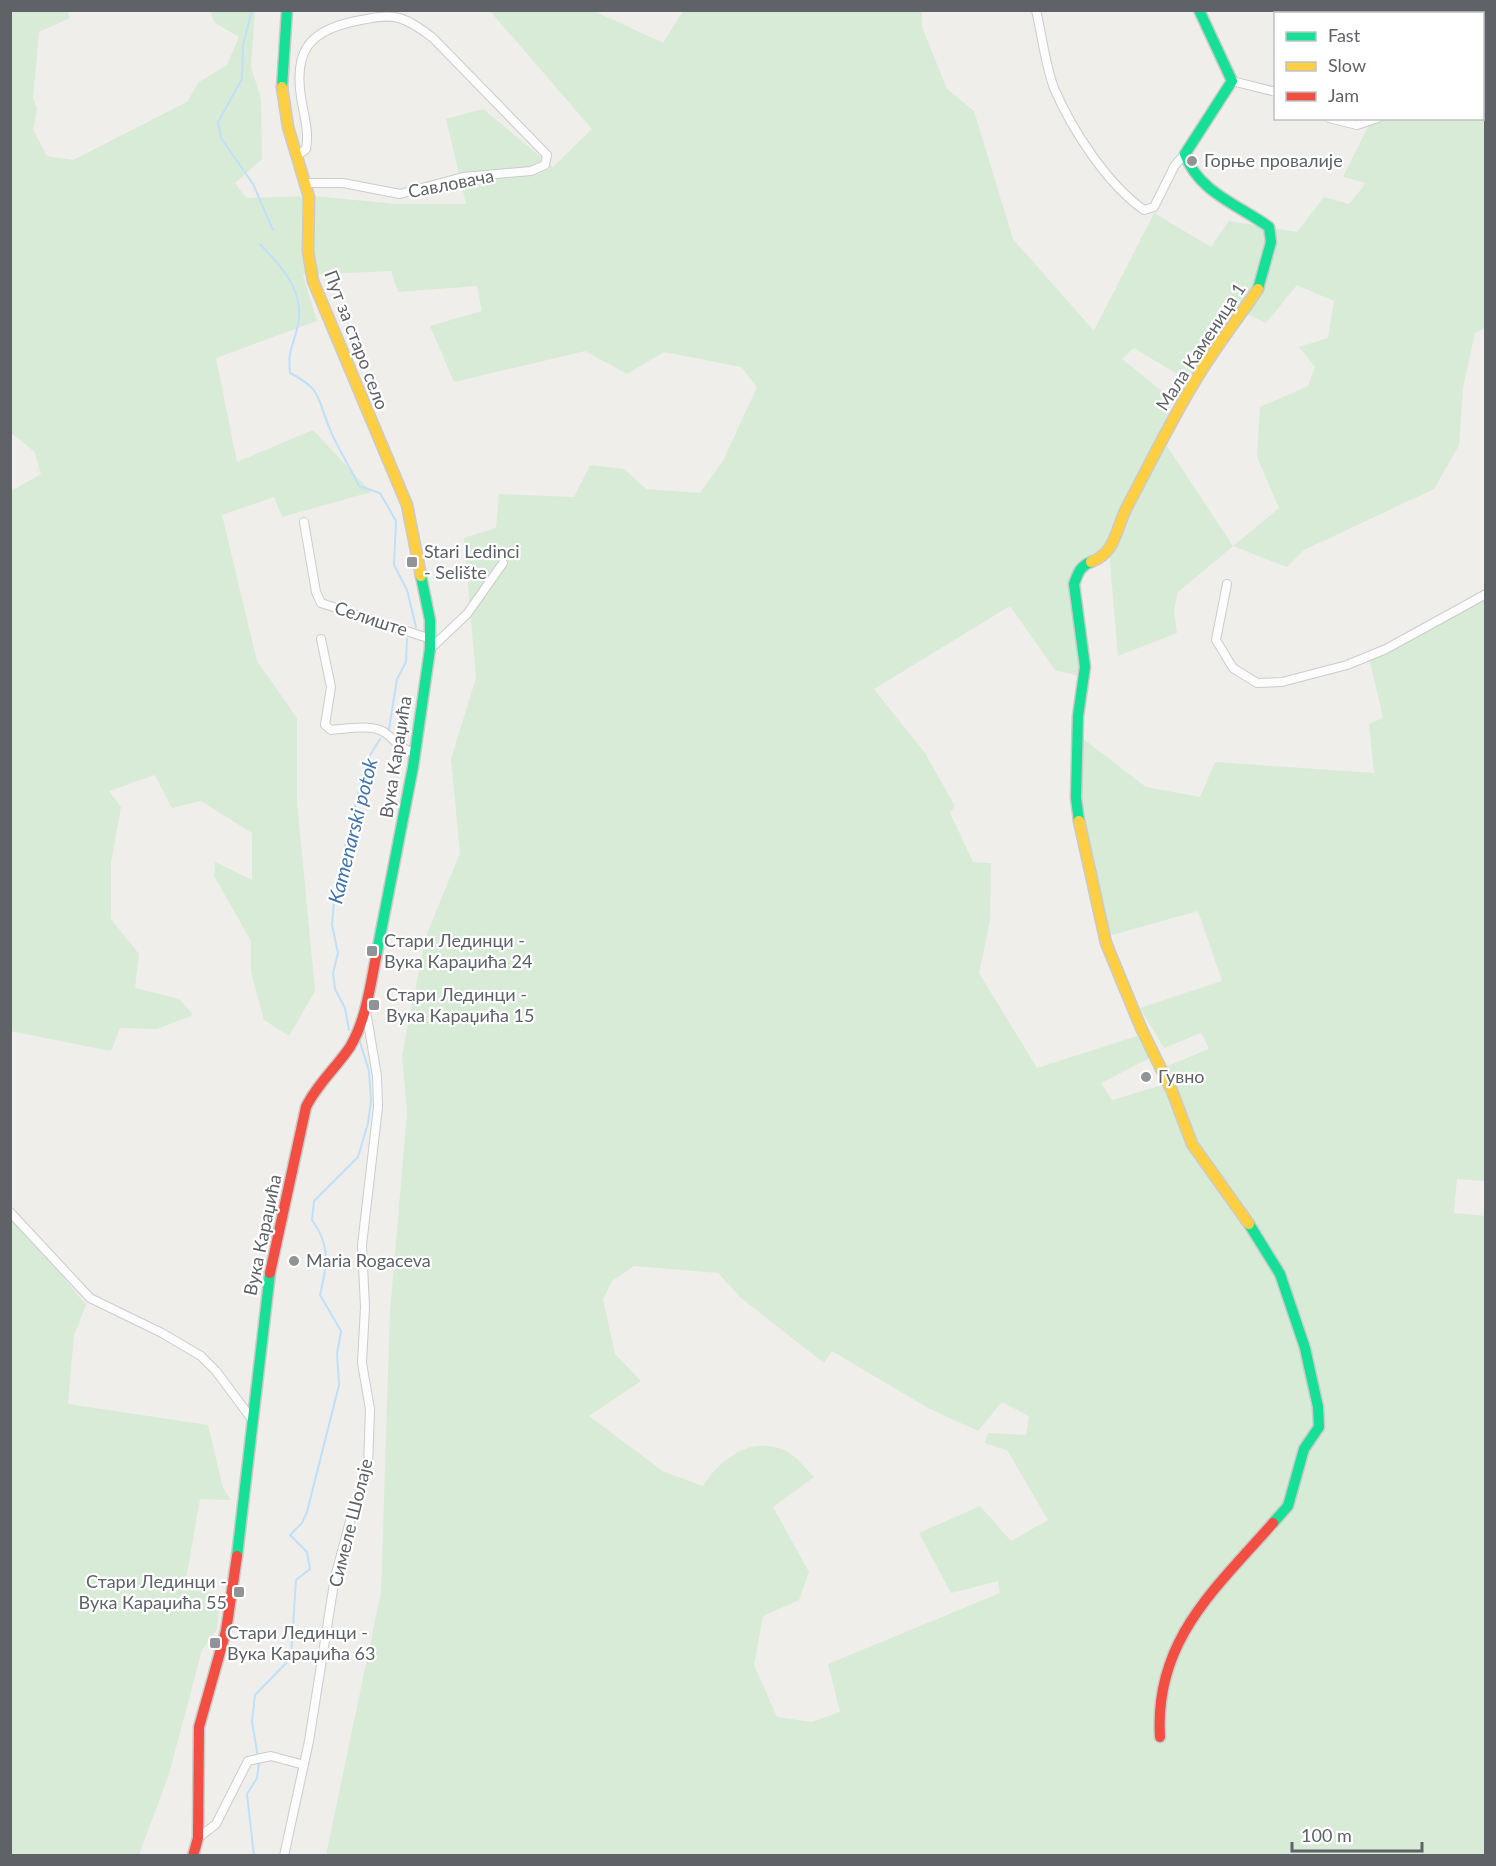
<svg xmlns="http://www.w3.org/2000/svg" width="1496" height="1866" viewBox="0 0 1496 1866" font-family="Lato,sans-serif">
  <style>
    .green { fill: #d8ebd6; fill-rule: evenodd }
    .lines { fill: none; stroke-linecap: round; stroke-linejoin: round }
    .stream { stroke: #bfe0f9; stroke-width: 2 }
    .street-casing { stroke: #cbcccc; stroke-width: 10 }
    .fast-casing { stroke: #cacacb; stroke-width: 13 }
    .slow-casing { stroke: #cacacb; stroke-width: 13 }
    .jam-casing { stroke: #cacacb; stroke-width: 13 }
    .street { stroke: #fdfcfc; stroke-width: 8 }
    .fast { stroke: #16e098; stroke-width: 10 }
    .slow { stroke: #ffcf43; stroke-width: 10 }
    .jam { stroke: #f24e42; stroke-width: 10 }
    .poi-dot { fill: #919496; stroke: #fff; stroke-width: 2 }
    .labels { text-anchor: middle; stroke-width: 4.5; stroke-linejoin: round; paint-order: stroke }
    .poi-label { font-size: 18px; fill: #5f6368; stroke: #fff; text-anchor: start }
    .street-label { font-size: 18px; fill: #5f6368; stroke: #fff }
    .water-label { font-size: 20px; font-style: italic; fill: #4174aa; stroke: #fff }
  </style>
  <rect width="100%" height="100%" fill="#efeeea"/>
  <!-- green -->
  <path class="green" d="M 11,11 L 67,11 L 70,18 L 39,32 L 33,98 L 37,109 L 33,130 L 47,156 L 73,160 L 187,102 L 199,82 L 227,65 L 239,37 L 215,23 L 210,11 L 255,11 L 251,67 L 261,99 L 262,159 L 235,183 L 246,198 L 314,196 L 396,204 L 466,204 L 446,119 L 483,109 L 553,167 L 592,129 L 490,11 L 594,11 L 663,43 L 683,11 L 922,11 L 922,27 L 947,89 L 974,111 L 1013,239 L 1094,331 L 1154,213 L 1211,247 L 1229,221 L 1297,232 L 1324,197 L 1349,204 L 1366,183 L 1343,177 L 1369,125 L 1330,119 L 1482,118 L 1482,14 L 1382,14 L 1381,11 L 1485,11 L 1485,328 L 1475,333 L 1463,388 L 1459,445 L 1434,489 L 1304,550 L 1287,567 L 1233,546 L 1178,592 L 1174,611 L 1177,633 L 1118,656 L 1109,551 L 1078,563 L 1070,580 L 1082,677 L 1055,670 L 1010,606 L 874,689 L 925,753 L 955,806 L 950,813 L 973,862 L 991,863 L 990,921 L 979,973 L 1037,1068 L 1137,1036 L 1150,1058 L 1101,1083 L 1112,1100 L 1173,1082 L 1165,1067 L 1209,1049 L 1201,1033 L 1164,1048 L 1140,1008 L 1222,981 L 1198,911 L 1105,937 L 1071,798 L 1073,731 L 1146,787 L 1200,797 L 1215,762 L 1374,773 L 1369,724 L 1383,718 L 1368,653 L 1476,598 L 1485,590 L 1485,1181 L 1457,1179 L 1454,1213 L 1486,1216 L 1485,1855 L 326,1855 L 381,1592 L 390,1311 L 407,1113 L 402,1055 L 426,936 L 460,853 L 451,759 L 476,678 L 464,538 L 496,528 L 499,494 L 574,497 L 590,465 L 624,469 L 646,489 L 700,493 L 723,461 L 757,387 L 741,367 L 664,352 L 627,374 L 585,351 L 454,382 L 430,326 L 482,311 L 477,286 L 398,292 L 391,271 L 303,275 L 317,321 L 216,358 L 237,462 L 313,430 L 371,492 L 282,517 L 274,497 L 222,515 L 257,661 L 297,718 L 297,801 L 315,991 L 289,1036 L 264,1020 L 251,972 L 251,941 L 214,876 L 215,862 L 252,880 L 252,833 L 201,801 L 172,808 L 155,775 L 109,791 L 121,807 L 111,863 L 111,919 L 139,954 L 135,988 L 179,999 L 193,1015 L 157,1029 L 120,1028 L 111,1051 L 11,1031 L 11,491 L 41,474 L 34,451 L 11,433 ZM 1297,285 L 1334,301 L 1328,338 L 1299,347 L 1315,367 L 1308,386 L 1260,407 L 1257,457 L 1279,508 L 1233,546 L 1163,440 L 1172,399 L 1122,359 L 1134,348 L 1189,381 L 1241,311 L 1266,323 ZM 634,1266 L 718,1273 L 741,1298 L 824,1363 L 832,1351 L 928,1408 L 978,1431 L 1002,1402 L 1029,1416 L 1026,1435 L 988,1433 L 985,1443 L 1007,1450 L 1048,1520 L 1011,1541 L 980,1506 L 919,1533 L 951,1593 L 998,1581 L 1000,1593 L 828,1664 L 840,1712 L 812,1722 L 777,1717 L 754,1665 L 763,1616 L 799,1600 L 809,1572 L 773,1507 L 814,1477 C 806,1469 796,1456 786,1451 C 752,1435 721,1458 703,1486 L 664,1472 L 589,1416 L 641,1381 L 615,1354 L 603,1299 L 612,1281 Z
    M 10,1217 L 21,1225 L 86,1305 L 74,1335 L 68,1404 L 208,1425 L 223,1488 L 231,1500 L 200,1499 L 185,1585 L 221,1595 L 217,1629 L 202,1650 L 169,1774 L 139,1855 L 11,1855 Z"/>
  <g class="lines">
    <!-- stream -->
    <path class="stream" d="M 252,10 L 243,45 L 242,79 L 218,122 L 221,138 L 253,184 L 273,230
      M 260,244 C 284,270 308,294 296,333 C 291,350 288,354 290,373 C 322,389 317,398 329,427 C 337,448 350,466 359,486 L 380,493 L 396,521 L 394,565 L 407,590 L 416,627
      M 389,729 L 397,679 L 406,662 L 407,639
      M 349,1030 L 345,1008 L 335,989 L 333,973 L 338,953 L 332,925 L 334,901 L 346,879 L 345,847 L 366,762 L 380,739
      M 254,1856 L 247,1794 L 257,1778 L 259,1763 L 252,1722 L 255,1695 L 291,1658 L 296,1580 L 310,1569 L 307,1552 L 290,1535 L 302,1523 L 307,1512 L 339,1385 L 337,1354 L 341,1331 L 320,1295 C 327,1266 331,1245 312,1220 L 314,1201 L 358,1157 L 368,1123 L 371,1101 L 369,1071 L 360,1042"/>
    <defs>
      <path id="street" d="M 1036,10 C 1042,35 1045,64 1054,88 C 1072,130 1107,184 1144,210 L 1154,207 L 1175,165 L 1185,154
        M 1378,10 L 1380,14
        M 1232,81 L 1276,92
        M 1329,118 L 1357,125 L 1378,118
        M 298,155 L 306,149 C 309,133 305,120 302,103 C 293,54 306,31 356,21 C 393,13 402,14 433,38 L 547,155 L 545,165 L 531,171 L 463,177 L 400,194 L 343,183 L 306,183
        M 304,522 L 316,592 L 321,603 L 431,639
        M 1227,584 L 1216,640 L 1233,668 L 1257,683 L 1282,682 L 1347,665 L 1386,649 L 1486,594
        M 321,639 L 331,687 L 325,725 L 331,730 C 346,729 371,724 384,732 C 396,740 399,749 415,753
        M 430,649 L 467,614 L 503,563
        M 10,1212 L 90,1298 L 162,1333 L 201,1356 L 216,1371 L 251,1418
        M 198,1838 L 216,1824 L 248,1761 L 271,1756 L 304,1765
        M 284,1856 L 309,1741 L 335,1577 L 352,1514 L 368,1467 L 370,1409 L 362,1363 L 365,1307 L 362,1245 L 378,1107 L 377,1076 L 366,1011"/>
      <path id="fast" d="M 1199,10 L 1232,81 L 1185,154 C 1198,192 1239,205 1269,227 L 1271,242 L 1258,289
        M 282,87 L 287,10
        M 1079,821 L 1076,798 L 1078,716 L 1085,667 L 1074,584 C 1078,573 1080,566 1091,562
        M 376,957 L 413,767 L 430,649 L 430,620 L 421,576
        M 1249,1224 L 1280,1274 L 1305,1348 L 1318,1407 L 1319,1427 L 1304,1449 L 1288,1506 L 1273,1523
        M 237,1556 L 270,1273"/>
      <path id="slow" d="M 282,87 L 288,127 L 309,197 L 308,251 L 313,281 L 407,505 L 421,576
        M 1091,562 C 1116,553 1116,528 1127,507 C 1151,462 1173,416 1200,373 C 1218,344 1239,317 1258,289
        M 1079,821 L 1106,943 L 1141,1028 L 1172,1091 L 1192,1144 L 1249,1224"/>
      <path id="jam" d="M 270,1273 L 306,1107 C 317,1084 336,1068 350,1047 C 366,1020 370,987 376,957
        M 1160,1737 C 1154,1641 1215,1589 1273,1523
        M 193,1856 L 198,1838 L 199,1727 L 226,1631 L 237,1556"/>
    </defs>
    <!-- street casing -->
    <use href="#street" class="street-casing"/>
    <!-- fast casing -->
    <use href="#fast" class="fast-casing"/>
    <!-- slow casing -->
    <use href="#slow" class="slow-casing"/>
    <!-- jam casing -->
    <use href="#jam" class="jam-casing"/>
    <!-- street -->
    <use href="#street" class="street"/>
    <!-- fast -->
    <use href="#fast" class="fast"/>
    <!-- slow -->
    <use href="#slow" class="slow"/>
    <!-- jam -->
    <use href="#jam" class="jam"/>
  </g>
  <!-- markers -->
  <g class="poi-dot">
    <circle cx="1192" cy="161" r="6"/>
    <rect x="406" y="556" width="12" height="12" rx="3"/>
    <rect x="366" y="945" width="12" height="12" rx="3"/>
    <rect x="368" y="999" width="12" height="12" rx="3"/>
    <circle cx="1146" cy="1077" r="6"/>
    <circle cx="294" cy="1261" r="6"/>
    <rect x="233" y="1586" width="12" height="12" rx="3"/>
    <rect x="209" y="1637" width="12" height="12" rx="3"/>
  </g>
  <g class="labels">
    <!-- poi labels -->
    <g class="poi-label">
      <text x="1204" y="167">Горње провалије</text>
      <text x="424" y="558">Stari Ledinci<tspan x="424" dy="21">- Selište</tspan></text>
      <text x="384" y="947">Стари Лединци -<tspan x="384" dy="21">Вука Караџића 24</tspan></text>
      <text x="386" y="1001">Стари Лединци -<tspan x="386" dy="21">Вука Караџића 15</tspan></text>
      <text x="1158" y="1083">Гувно</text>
      <text x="306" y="1267">Maria Rogaceva</text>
      <text x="227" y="1588" text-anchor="end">Стари Лединци -<tspan x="227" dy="21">Вука Караџића 55</tspan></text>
      <text x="227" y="1639">Стари Лединци -<tspan x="227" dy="21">Вука Караџића 63</tspan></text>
    </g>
    <!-- street labels -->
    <g class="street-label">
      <text transform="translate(451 184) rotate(-11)" y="6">Савловача</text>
      <text transform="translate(356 340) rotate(69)" y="6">Пут за старо село</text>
      <text transform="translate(1201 347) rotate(-57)" y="6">Мала Каменица 1</text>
      <text transform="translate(371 619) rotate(18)" y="6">Селиште</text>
      <text transform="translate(396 757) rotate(-81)" y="6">Вука Караџића</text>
      <text transform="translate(263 1235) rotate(-78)" y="6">Вука Караџића</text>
      <text transform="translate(351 1523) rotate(-76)" y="6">Симеле Шолаје</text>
    </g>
    <!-- water labels -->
    <g class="water-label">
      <text transform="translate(353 831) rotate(-76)" y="7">Kamenarski potok</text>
    </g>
  </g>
  <!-- border -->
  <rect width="1496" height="1866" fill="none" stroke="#5f6368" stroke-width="24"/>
  <!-- legend -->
  <rect x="1274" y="12" width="210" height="108" fill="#ffffff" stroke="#bfc1c3" stroke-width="1.5"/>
  <rect x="1286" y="32" width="30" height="9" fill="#16e098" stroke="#bfc1c3" stroke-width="1.5"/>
  <text x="1328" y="42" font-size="18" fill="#5f6368">Fast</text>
  <rect x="1286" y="62" width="30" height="9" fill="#ffcf43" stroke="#bfc1c3" stroke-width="1.5"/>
  <text x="1328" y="72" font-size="18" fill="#5f6368">Slow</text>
  <rect x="1286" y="92" width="30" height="9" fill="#f24e42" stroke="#bfc1c3" stroke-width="1.5"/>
  <text x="1328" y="102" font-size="18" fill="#5f6368">Jam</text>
  <!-- scale -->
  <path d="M1292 1842v9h130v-9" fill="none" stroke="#5f6368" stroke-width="3"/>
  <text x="1301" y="1842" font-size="18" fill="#5f6368" stroke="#ffffff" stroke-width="4.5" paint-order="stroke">100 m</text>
</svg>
